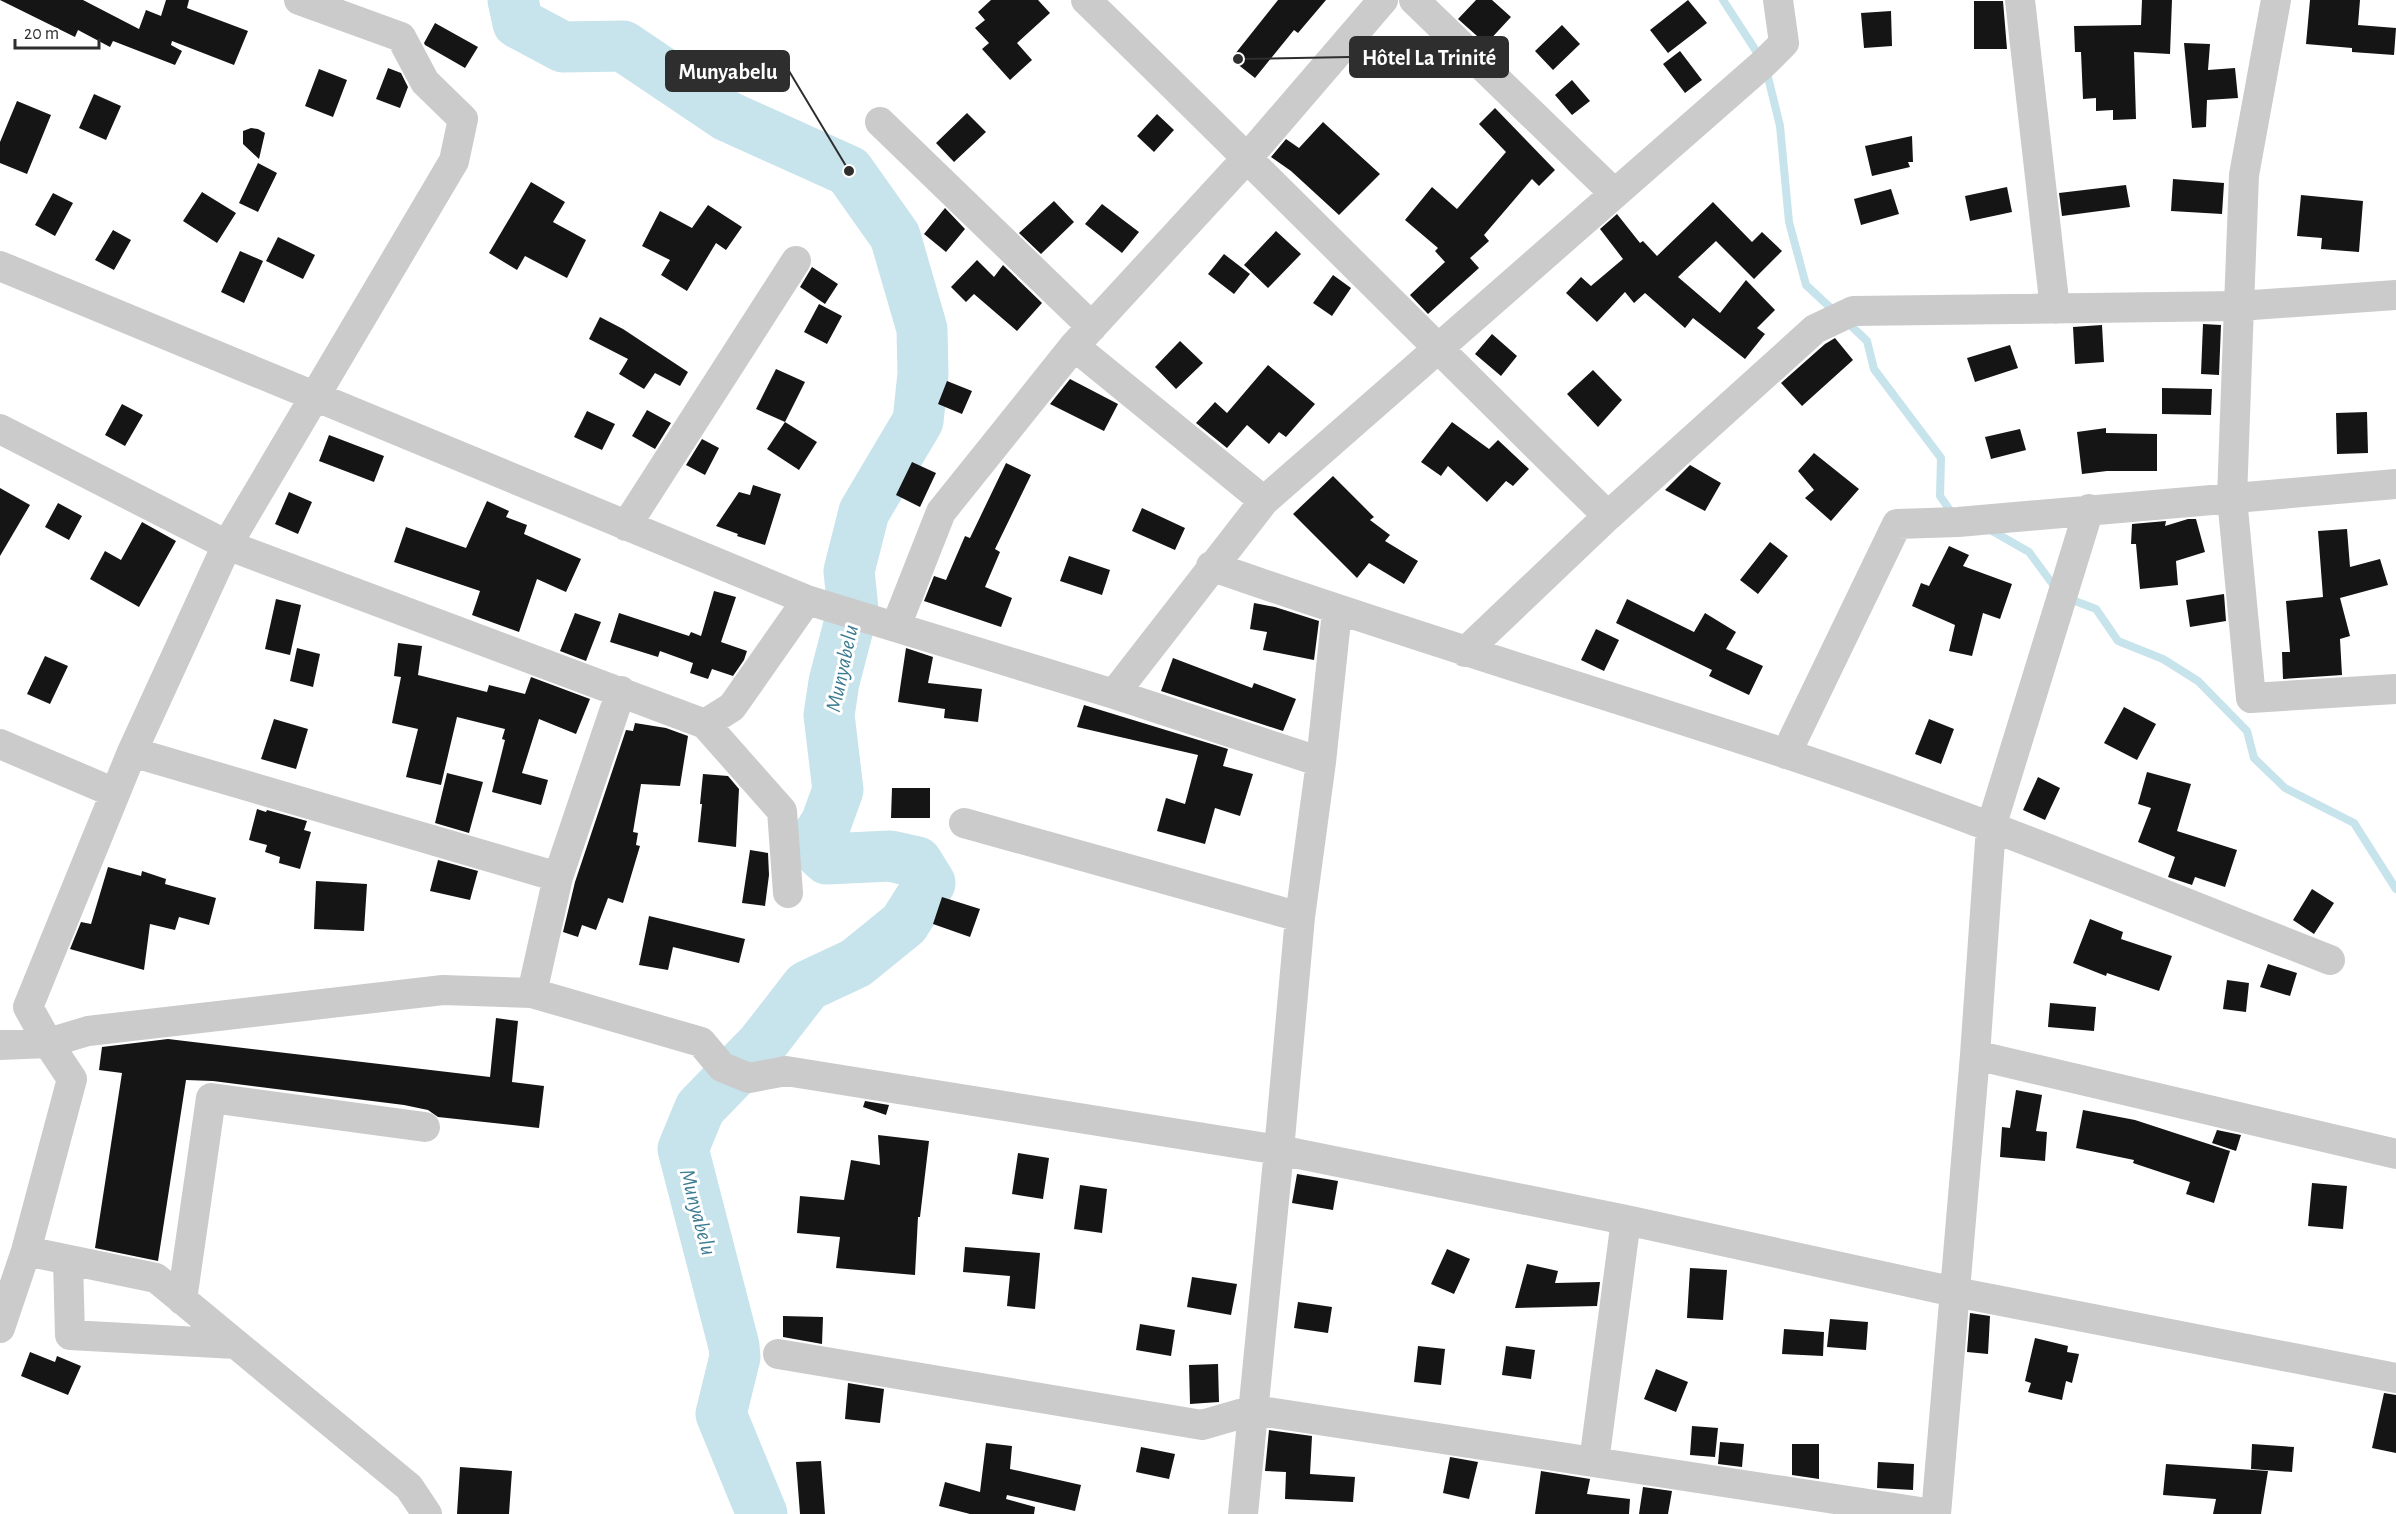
<svg xmlns="http://www.w3.org/2000/svg" width="2396" height="1514" viewBox="0 0 2396 1514" font-family="'Alegreya Sans',sans-serif">
  <style>
    .lines { fill: none; stroke-linecap: round; stroke-linejoin: round }
    .stream { stroke: #c7e3ec; stroke-width: 8 }
    .river { stroke: #c7e3ec; stroke-width: 51 }
    .building { fill: #151515 }
    .minor { stroke: #cbcbcb; stroke-width: 30 }
    .labels { text-anchor: middle; stroke-width: 6; stroke-linejoin: round; paint-order: stroke }
    .water-label { font-size: 22px; font-style: italic; fill: #3b7b92; stroke: #fff }
    .leader { fill: none; stroke: #2e2e2e; stroke-width: 2 }
    .callout-dot { fill: #2e2e2e; stroke: #fff; stroke-width: 2 }
    .callout { fill: #2e2e2e; stroke: #2e2e2e; stroke-width: 2 }
    .callout-label { font-size: 22px; text-anchor: middle; font-weight: bold; fill: #fff }
  </style>
  <rect width="100%" height="100%" fill="#fff"/>
  <g class="lines">
    <!-- stream -->
    <path class="stream" d="M 1723,0 L 1760,57
      M 1766,69 L 1780,126 L 1789,222 L 1806,285 L 1835,312
      M 1845,320 L 1867,341 L 1874,369 L 1941,458 L 1940,496 L 1954,516
      M 1987,528 L 2029,552 L 2057,590
      M 2067,598 L 2096,609 L 2118,641 L 2163,659 L 2198,681 L 2247,731 L 2254,758 L 2285,788 L 2354,823 L 2396,889"/>
    <!-- river -->
    <path class="river" d="M 513,0 L 518,23 L 563,47 L 623,46 L 727,116 L 849,171 L 895,236 L 922,329 L 923,374 L 918,421 L 864,512 L 849,571 L 853,609 L 834,682 L 829,715 L 838,790 L 826,823 L 812,845 L 827,859 L 890,856 L 917,862 L 930,883 L 904,924 L 856,963 L 807,986 L 762,1044 L 700,1108 L 683,1149 L 734,1346 L 735,1357 L 721,1414 L 762,1514"/>
  </g>
  <!-- building -->
  <path class="building" d="M 0,0 L 83,0 L 139,29 L 146,10 L 161,16 L 166,0 L 189,0 L 187,8 L 248,31 L 234,65 L 172,41 L 171,45 L 182,51 L 175,65 L 113,41 L 110,47 L 78,30 L 75,37 Z
    M 991,0 L 1038,0 L 1050,13 L 1017,43 L 1032,60 L 1010,80 L 982,49 L 989,43 L 975,28 L 985,20 L 978,12 Z
    M 1278,0 L 1326,0 L 1298,33 L 1294,30 L 1255,78 L 1231,59 Z
    M 1476,0 L 1492,0 L 1511,17 L 1486,44 L 1458,19 Z
    M 1688,0 L 1707,23 L 1668,53 L 1650,30 Z
    M 2142,0 L 2172,0 L 2170,54 L 2134,52 L 2136,119 L 2113,120 L 2113,110 L 2096,111 L 2096,98 L 2083,99 L 2081,52 L 2075,52 L 2074,26 L 2141,25 Z
    M 2310,0 L 2360,0 L 2358,25 L 2396,28 L 2394,55 L 2352,52 L 2352,48 L 2306,44 Z
    M 1974,1 L 2003,1 L 2007,49 L 1974,49 Z
    M 1891,11 L 1892,46 L 1864,48 L 1861,13 Z
    M 435,23 L 478,47 L 465,68 L 425,45 L 424,43 Z
    M 1562,25 L 1580,44 L 1553,70 L 1535,51 Z
    M 2184,43 L 2210,44 L 2208,70 L 2235,68 L 2238,98 L 2207,100 L 2206,127 L 2192,128 Z
    M 1680,51 L 1702,80 L 1685,93 L 1663,64 Z
    M 388,68 L 401,73 L 408,87 L 400,108 L 376,99 Z
    M 319,69 L 347,80 L 333,117 L 305,106 Z
    M 1572,80 L 1590,101 L 1572,115 L 1555,95 Z
    M 94,94 L 121,106 L 106,140 L 79,128 Z
    M 17,101 L 51,115 L 27,174 L 0,163 L 0,142 Z
    M 1495,108 L 1555,170 L 1539,186 L 1532,179 L 1484,235 L 1489,241 L 1470,258 L 1479,268 L 1428,314 L 1410,295 L 1445,262 L 1435,251 L 1438,248 L 1405,220 L 1432,187 L 1457,209 L 1506,152 L 1479,124 Z
    M 967,113 L 986,132 L 954,162 L 936,143 Z
    M 1157,114 L 1174,130 L 1154,152 L 1137,136 Z
    M 1323,122 L 1380,174 L 1339,215 L 1291,171 L 1271,157 L 1286,139 L 1299,148 Z
    M 251,128 L 258,129 L 265,133 L 259,159 L 243,144 L 243,131 Z
    M 1912,136 L 1913,162 L 1908,162 L 1910,167 L 1872,176 L 1865,146 Z
    M 258,163 L 277,173 L 258,212 L 239,203 Z
    M 2173,179 L 2224,183 L 2222,214 L 2171,211 Z
    M 531,182 L 565,202 L 553,222 L 586,240 L 567,278 L 525,256 L 517,270 L 489,253 Z
    M 2126,185 L 2130,207 L 2062,216 L 2059,193 Z
    M 2007,187 L 2012,212 L 1970,221 L 1965,196 Z
    M 1891,189 L 1899,214 L 1861,225 L 1854,199 Z
    M 202,192 L 236,213 L 217,243 L 183,221 Z
    M 53,193 L 73,203 L 55,236 L 35,225 Z
    M 2301,195 L 2363,201 L 2359,252 L 2321,249 L 2322,238 L 2297,236 Z
    M 1054,201 L 1074,222 L 1041,254 L 1019,233 Z
    M 1713,202 L 1752,242 L 1762,232 L 1782,251 L 1754,279 L 1716,241 L 1678,277 L 1720,313 L 1746,280 L 1775,310 L 1757,328 L 1765,334 L 1745,359 L 1693,318 L 1685,328 L 1645,293 L 1634,303 L 1625,292 L 1597,322 L 1566,293 L 1581,277 L 1591,286 L 1623,259 L 1600,229 L 1617,214 L 1640,243 L 1643,241 L 1657,256 Z
    M 1102,204 L 1139,232 L 1122,253 L 1085,224 Z
    M 708,205 L 742,227 L 726,250 L 716,243 L 687,291 L 661,275 L 670,260 L 642,246 L 660,211 L 692,228 Z
    M 945,208 L 965,229 L 946,252 L 924,234 Z
    M 113,230 L 131,240 L 114,270 L 95,260 Z
    M 1276,231 L 1301,254 L 1268,288 L 1244,265 Z
    M 278,237 L 315,255 L 303,279 L 266,261 Z
    M 240,251 L 263,261 L 244,303 L 221,292 Z
    M 1224,254 L 1250,274 L 1234,294 L 1208,274 Z
    M 977,260 L 994,277 L 1003,265 L 1042,303 L 1017,331 L 974,294 L 966,302 L 951,287 Z
    M 812,267 L 838,284 L 825,304 L 800,287 Z
    M 1333,275 L 1351,288 L 1332,316 L 1313,303 Z
    M 819,304 L 842,316 L 827,344 L 804,332 Z
    M 600,317 L 623,329 L 688,372 L 680,386 L 655,373 L 644,389 L 619,374 L 628,359 L 589,339 Z
    M 2203,324 L 2221,325 L 2219,375 L 2201,374 Z
    M 2102,325 L 2104,362 L 2075,364 L 2073,327 Z
    M 1492,334 L 1517,356 L 1501,376 L 1475,354 Z
    M 1835,338 L 1853,360 L 1802,406 L 1781,383 L 1825,344 Z
    M 1180,341 L 1203,363 L 1176,389 L 1155,367 Z
    M 2010,345 L 2018,368 L 1975,382 L 1967,358 Z
    M 1268,365 L 1315,404 L 1286,437 L 1279,432 L 1269,444 L 1247,425 L 1227,448 L 1196,423 L 1215,402 L 1227,413 Z
    M 776,369 L 805,382 L 785,422 L 756,409 Z
    M 1593,370 L 1622,400 L 1598,427 L 1567,394 Z
    M 1070,379 L 1118,404 L 1104,431 L 1050,404 Z
    M 947,381 L 972,391 L 962,414 L 938,404 Z
    M 2162,388 L 2212,389 L 2211,415 L 2162,414 Z
    M 122,404 L 143,415 L 125,446 L 105,435 Z
    M 647,410 L 671,423 L 655,449 L 632,436 Z
    M 587,411 L 615,424 L 602,450 L 574,437 Z
    M 2367,412 L 2368,453 L 2337,454 L 2336,413 Z
    M 785,422 L 817,442 L 799,470 L 767,449 Z
    M 1452,422 L 1489,449 L 1498,440 L 1529,469 L 1513,486 L 1506,481 L 1487,502 L 1448,466 L 1441,476 L 1421,462 Z
    M 2106,428 L 2106,433 L 2157,434 L 2157,471 L 2107,471 L 2082,474 L 2077,432 Z
    M 2020,429 L 2026,450 L 1991,459 L 1985,437 Z
    M 329,435 L 384,456 L 374,482 L 319,461 Z
    M 702,439 L 719,448 L 705,475 L 686,465 Z
    M 1814,453 L 1859,489 L 1831,521 L 1805,498 L 1814,490 L 1798,471 Z
    M 912,462 L 936,473 L 920,507 L 896,495 Z
    M 1006,463 L 1031,475 L 995,549 L 1000,552 L 985,587 L 1012,598 L 1001,627 L 924,601 L 934,576 L 946,580 L 965,536 L 970,538 Z
    M 1690,465 L 1721,483 L 1705,511 L 1665,490 Z
    M 1333,476 L 1374,517 L 1370,520 L 1390,535 L 1385,541 L 1418,561 L 1404,584 L 1369,563 L 1357,578 L 1293,514 Z
    M 753,485 L 781,494 L 765,545 L 737,536 L 738,534 L 716,526 L 739,492 L 750,495 Z
    M 0,488 L 30,505 L 0,556 Z
    M 289,492 L 312,502 L 298,534 L 275,524 Z
    M 487,501 L 509,511 L 506,517 L 527,525 L 524,534 L 581,559 L 566,592 L 537,579 L 519,632 L 472,615 L 480,591 L 394,562 L 406,527 L 466,548 Z
    M 58,503 L 82,516 L 69,540 L 45,527 Z
    M 1142,508 L 1185,528 L 1175,550 L 1132,531 Z
    M 2188,519 L 2196,519 L 2205,552 L 2176,561 L 2178,585 L 2140,589 L 2136,544 L 2131,544 L 2132,524 L 2166,521 L 2165,526 Z
    M 142,522 L 176,541 L 139,607 L 90,579 L 105,551 L 121,560 Z
    M 2347,529 L 2350,567 L 2380,559 L 2388,585 L 2340,598 L 2350,636 L 2340,639 L 2342,675 L 2283,679 L 2282,652 L 2290,652 L 2286,601 L 2323,597 L 2318,531 Z
    M 1770,542 L 1788,556 L 1758,594 L 1740,580 Z
    M 1949,546 L 1969,555 L 1963,566 L 2012,584 L 2000,619 L 1983,613 L 1972,656 L 1949,651 L 1955,625 L 1912,606 L 1921,583 L 1929,586 Z
    M 1069,556 L 1110,570 L 1102,595 L 1060,581 Z
    M 714,591 L 736,597 L 721,642 L 747,651 L 744,660 L 733,676 L 712,669 L 708,679 L 690,673 L 693,663 L 660,651 L 658,657 L 610,642 L 619,613 L 689,636 L 691,632 L 701,636 Z
    M 2224,594 L 2226,621 L 2190,627 L 2186,600 Z
    M 276,599 L 301,605 L 290,655 L 265,649 Z
    M 1627,599 L 1694,632 L 1705,613 L 1736,632 L 1726,649 L 1763,666 L 1749,695 L 1709,676 L 1712,670 L 1616,623 Z
    M 1254,603 L 1275,607 L 1319,621 L 1314,660 L 1263,650 L 1267,632 L 1250,629 Z
    M 575,613 L 601,622 L 586,661 L 560,651 Z
    M 1596,629 L 1619,640 L 1604,671 L 1581,660 Z
    M 398,643 L 422,646 L 418,675 L 487,692 L 489,685 L 525,694 L 531,677 L 590,699 L 576,734 L 539,719 L 522,773 L 548,780 L 541,805 L 492,792 L 505,740 L 502,739 L 505,729 L 457,717 L 441,785 L 406,777 L 418,729 L 392,723 L 401,677 L 394,676 Z
    M 297,648 L 320,654 L 313,687 L 290,681 Z
    M 906,648 L 933,657 L 928,683 L 982,689 L 978,722 L 944,718 L 945,709 L 898,702 Z
    M 45,656 L 68,666 L 50,704 L 27,694 Z
    M 1173,658 L 1252,688 L 1254,683 L 1296,699 L 1283,731 L 1161,691 Z
    M 1084,705 L 1228,749 L 1223,766 L 1253,774 L 1240,816 L 1215,808 L 1205,844 L 1157,831 L 1166,798 L 1185,804 L 1198,755 L 1077,727 Z
    M 2124,707 L 2156,724 L 2137,760 L 2104,743 Z
    M 274,719 L 308,729 L 296,769 L 261,759 Z
    M 1929,719 L 1954,729 L 1941,764 L 1915,754 Z
    M 635,723 L 666,728 L 688,736 L 680,786 L 641,784 L 633,832 L 638,833 L 636,845 L 640,846 L 623,903 L 608,898 L 596,930 L 582,925 L 578,937 L 563,932 L 575,882 L 626,730 L 633,731 Z
    M 2147,772 L 2191,784 L 2177,831 L 2237,850 L 2225,887 L 2195,877 L 2192,885 L 2168,877 L 2175,857 L 2138,842 L 2151,808 L 2138,804 Z
    M 447,773 L 483,782 L 469,833 L 435,823 Z
    M 703,774 L 728,776 L 739,789 L 736,847 L 698,842 L 702,804 L 700,804 Z
    M 2038,777 L 2060,788 L 2045,820 L 2023,810 Z
    M 892,788 L 930,788 L 930,818 L 891,818 Z
    M 257,809 L 266,812 L 267,810 L 307,821 L 304,830 L 311,832 L 300,869 L 279,863 L 280,857 L 265,852 L 267,845 L 249,840 Z
    M 750,850 L 768,853 L 769,875 L 765,906 L 742,903 Z
    M 438,860 L 478,871 L 470,900 L 430,891 Z
    M 108,867 L 141,876 L 142,871 L 166,879 L 165,884 L 216,898 L 209,925 L 179,917 L 175,930 L 150,924 L 144,970 L 70,949 L 81,922 L 91,924 Z
    M 316,881 L 367,884 L 364,931 L 314,929 Z
    M 2312,889 L 2334,903 L 2314,934 L 2293,920 Z
    M 942,897 L 980,909 L 970,937 L 933,924 Z
    M 649,916 L 745,939 L 739,963 L 673,947 L 668,970 L 639,965 Z
    M 2090,919 L 2123,932 L 2121,939 L 2172,956 L 2159,991 L 2107,973 L 2106,976 L 2073,963 Z
    M 2268,964 L 2297,973 L 2290,996 L 2260,987 Z
    M 2227,980 L 2249,983 L 2246,1012 L 2223,1009 Z
    M 2050,1003 L 2096,1007 L 2094,1031 L 2048,1027 Z
    M 496,1018 L 518,1021 L 512,1082 L 544,1086 L 539,1128 L 438,1117 L 428,1110 L 404,1105 L 213,1081 L 186,1080 L 158,1261 L 95,1248 L 122,1073 L 99,1070 L 102,1047 L 168,1039 L 490,1077 Z
    M 2016,1090 L 2042,1095 L 2036,1131 L 2047,1132 L 2045,1161 L 2000,1157 L 2002,1127 L 2010,1128 Z
    M 865,1101 L 889,1105 L 886,1115 L 863,1107 Z
    M 2083,1110 L 2135,1120 L 2230,1151 L 2214,1203 L 2186,1194 L 2190,1182 L 2133,1163 L 2134,1160 L 2076,1148 Z
    M 2217,1130 L 2241,1135 L 2236,1151 L 2212,1143 Z
    M 878,1135 L 929,1141 L 920,1217 L 918,1217 L 915,1275 L 836,1268 L 840,1237 L 797,1233 L 800,1196 L 844,1200 L 851,1160 L 880,1165 Z
    M 1018,1153 L 1049,1158 L 1043,1199 L 1012,1194 Z
    M 1297,1174 L 1338,1181 L 1333,1210 L 1292,1203 Z
    M 2312,1183 L 2347,1186 L 2343,1229 L 2308,1226 Z
    M 1080,1185 L 1107,1189 L 1102,1233 L 1074,1229 Z
    M 965,1247 L 1040,1253 L 1035,1309 L 1007,1306 L 1010,1276 L 963,1272 Z
    M 1447,1249 L 1470,1259 L 1454,1294 L 1431,1284 Z
    M 1527,1264 L 1558,1271 L 1555,1283 L 1600,1282 L 1597,1306 L 1515,1308 Z
    M 1690,1268 L 1727,1270 L 1723,1320 L 1687,1318 Z
    M 1192,1277 L 1237,1284 L 1231,1315 L 1187,1307 Z
    M 1298,1302 L 1332,1307 L 1328,1333 L 1294,1328 Z
    M 1970,1313 L 1990,1316 L 1988,1354 L 1967,1352 Z
    M 783,1316 L 823,1317 L 822,1344 L 783,1337 Z
    M 1830,1319 L 1868,1322 L 1866,1350 L 1827,1347 Z
    M 1140,1324 L 1175,1330 L 1171,1356 L 1136,1350 Z
    M 1784,1329 L 1824,1332 L 1823,1356 L 1782,1354 Z
    M 2035,1338 L 2068,1346 L 2067,1352 L 2079,1354 L 2072,1383 L 2066,1381 L 2062,1400 L 2028,1392 L 2031,1383 L 2025,1381 Z
    M 1418,1346 L 1445,1349 L 1441,1385 L 1414,1382 Z
    M 1506,1346 L 1535,1350 L 1531,1379 L 1502,1375 Z
    M 30,1352 L 55,1362 L 57,1356 L 81,1366 L 68,1395 L 21,1376 Z
    M 1218,1364 L 1219,1402 L 1190,1404 L 1189,1365 Z
    M 1656,1369 L 1688,1382 L 1676,1412 L 1644,1399 Z
    M 848,1383 L 884,1389 L 880,1423 L 845,1419 Z
    M 2384,1393 L 2396,1395 L 2396,1453 L 2372,1448 Z
    M 1692,1426 L 1718,1428 L 1715,1457 L 1690,1455 Z
    M 1269,1430 L 1312,1436 L 1310,1474 L 1355,1477 L 1353,1502 L 1285,1499 L 1286,1472 L 1265,1471 Z
    M 1720,1442 L 1744,1444 L 1742,1467 L 1718,1464 Z
    M 986,1443 L 1012,1446 L 1010,1469 L 1081,1485 L 1075,1511 L 1007,1495 L 1006,1499 L 1035,1507 L 1034,1514 L 970,1514 L 939,1506 L 945,1482 L 980,1492 Z
    M 1792,1444 L 1819,1444 L 1819,1479 L 1792,1475 Z
    M 2252,1444 L 2294,1447 L 2292,1472 L 2251,1469 Z
    M 1141,1447 L 1175,1454 L 1169,1479 L 1136,1472 Z
    M 1450,1457 L 1478,1462 L 1469,1499 L 1443,1493 Z
    M 821,1461 L 825,1514 L 800,1514 L 796,1462 Z
    M 1878,1462 L 1914,1464 L 1913,1490 L 1877,1488 Z
    M 2166,1464 L 2268,1471 L 2261,1514 L 2213,1514 L 2216,1499 L 2163,1495 Z
    M 460,1467 L 512,1471 L 509,1514 L 457,1514 Z
    M 1541,1471 L 1590,1479 L 1587,1494 L 1630,1499 L 1629,1514 L 1535,1514 Z
    M 1643,1487 L 1672,1491 L 1668,1514 L 1639,1514 Z"/>
  <g class="lines">
    <!-- minor -->
    <path class="minor" d="M 1086,0 C 1262,171 1433,345 1608,516
      M 1414,0 L 1614,193
      M 2020,0 L 2055,309
      M 2276,0 L 2244,175 L 2239,306 L 2232,498 L 2251,698 L 2396,689
      M 880,122 L 1092,327
      M 0,266 L 807,600 L 1114,694 L 1321,762
      M 1074,346 L 1264,501
      M 0,429 L 227,545 L 705,724 L 782,811 L 788,893
      M 626,526 L 796,261
      M 1211,566 C 1401,633 1593,690 1784,753 C 1968,814 2149,889 2330,960
      M 896,626 L 941,512 L 1074,346 L 1248,157 L 1383,0
      M 1465,652 L 1608,516 L 1815,329 L 1853,311 L 2239,306 L 2396,295
      M 1114,694 L 1264,501 L 1764,63 L 1784,43 L 1778,0
      M 705,724 L 732,707 L 807,600
      M 0,744 L 115,793
      M 132,752 L 558,877
      M 1786,754 L 1897,524 L 1958,522 L 2396,484
      M 964,823 L 1300,917
      M 532,993 L 558,877 L 621,691
      M 0,1045 L 48,1043 L 88,1031 L 443,990 L 532,993 L 701,1042 L 722,1067 L 749,1078 L 786,1071 L 1279,1150 L 1626,1220 L 1955,1292 L 2396,1378
      M 1975,1055 L 2396,1154
      M 26,1251 L 156,1278 L 409,1487 L 427,1514
      M 68,1261 L 70,1335 L 235,1344
      M 182,1300 L 211,1098 L 425,1127
      M 0,1328 L 26,1251 L 72,1079 L 48,1043 L 28,1007 L 132,752 L 227,545 L 454,161 L 463,119 L 425,82 L 401,37 L 299,0
      M 778,1354 L 1202,1425 L 1254,1410 L 1933,1514
      M 1594,1462 L 1626,1220
      M 1243,1514 L 1279,1150 L 1300,917 L 1321,762 L 1337,611
      M 1936,1514 L 1975,1055 L 1991,827 L 2089,509"/>
  </g>
  <g class="labels">
    <!-- water labels -->
    <g class="water-label">
      <text transform="translate(841 668) rotate(-78)" y="8">Munyabelu</text>
      <text transform="translate(699 1212) rotate(75)" y="8">Munyabelu</text>
    </g>
  </g>
  <!-- callouts -->
  <path class="leader" d="M1238 59L1350 57M849 171L789 71"/>
  <g class="callout-dot">
    <circle cx="1238" cy="59" r="6"/>
    <circle cx="849" cy="171" r="6"/>
  </g>
  <g class="callout">
    <rect x="1350" y="37" width="158" height="40" rx="6"/>
    <rect x="666" y="51" width="123" height="40" rx="6"/>
  </g>
  <g class="callout-label">
    <text x="1429" y="65">Hôtel La Trinité</text>
    <text x="728" y="79">Munyabelu</text>
  </g>
  <!-- scale -->
  <path d="M15 39v9h84v-9" fill="none" stroke="#2e2e2e" stroke-width="3"/>
  <text x="24" y="39" font-size="18" fill="#2e2e2e" stroke="#ffffff" stroke-width="4.5" paint-order="stroke">20 m</text>
</svg>
